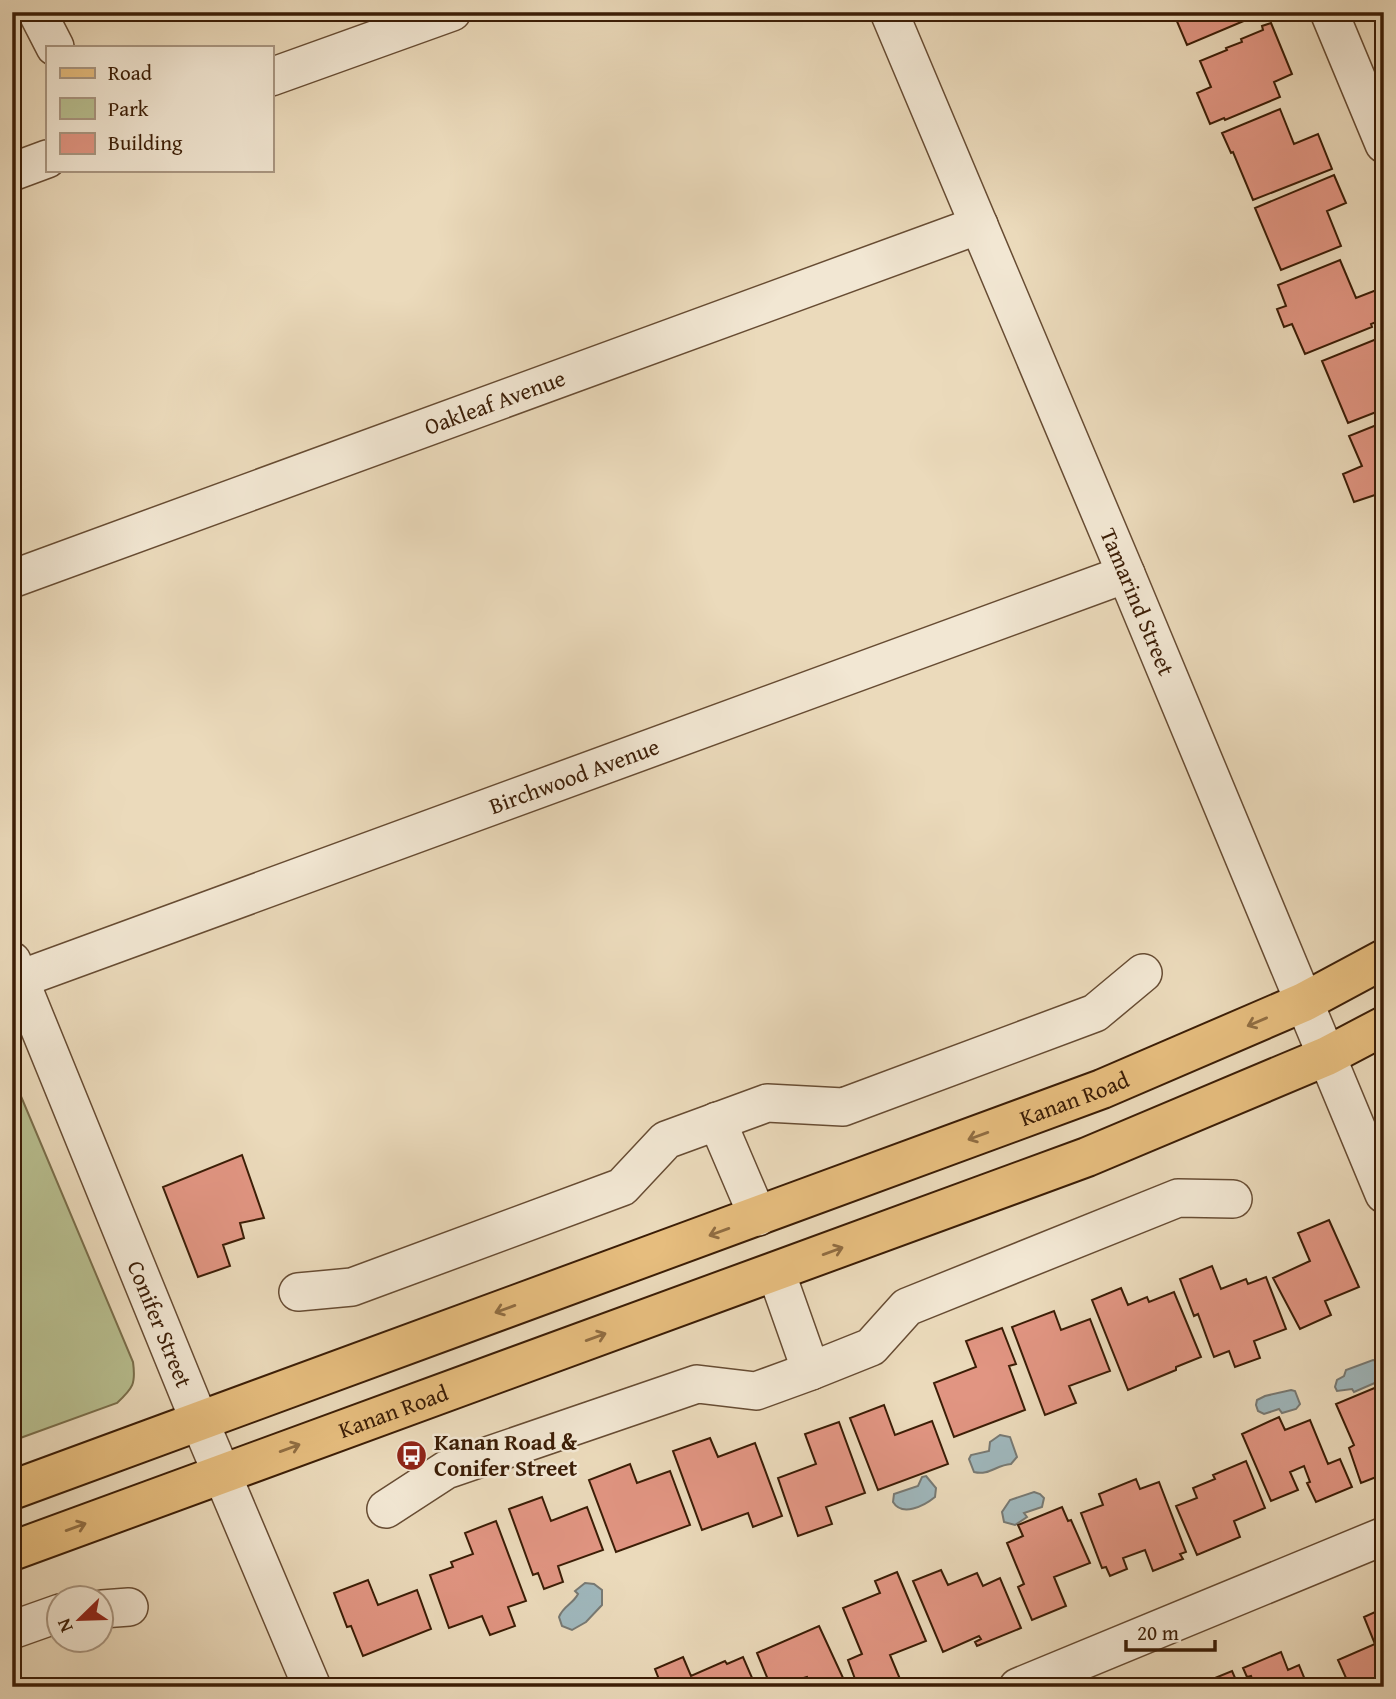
<svg xmlns="http://www.w3.org/2000/svg" width="1396" height="1699" viewBox="0 0 1396 1699" font-family="'Gentium Book Plus',serif">
  <style>
    .green { fill: #b8bf90; stroke: #7a6e4b; stroke-width: 2 }
    .water { fill: #9fb7bc; stroke: #777973; stroke-width: 2 }
    .building { fill: #e19582; stroke: #3b1d06; stroke-width: 2 }
    .lines { fill: none; stroke-linecap: round; stroke-linejoin: round }
    .minor-casing { stroke: #674c33; stroke-width: 40 }
    .major-casing { stroke: #3b1d06; stroke-width: 42 }
    .minor { stroke: #f2e7d3; stroke-width: 37 }
    .major { stroke: #e6bd7e; stroke-width: 38 }
    .oneway { stroke: #906d42 }
    .labels { text-anchor: middle; stroke-width: 5; stroke-linejoin: round; paint-order: stroke }
    .street-label { font-size: 23px; fill: #3b1d06; stroke: #f2e7d3 }
    .poi-label { font-size: 23px; font-weight: bold; fill: #3b1d06; stroke: #f2e7d3; text-anchor: start }
  </style>
  <rect width="100%" height="100%" fill="#ebdabb"/>
  <filter id="stains"><feTurbulence type="fractalNoise" baseFrequency=".00286" numOctaves="4"/><feColorMatrix values="0 0 0 0 .2 0 0 0 0 .09 0 0 0 0 .02 0 0 0 .5 -.17"/></filter>
  <radialGradient id="worn" r=".72"><stop offset=".6" stop-color="#630" stop-opacity="0"/><stop offset="1" stop-color="#630" stop-opacity=".3"/></radialGradient>
  <!-- green -->
  <path class="green" d="M 12,1075 L 133,1362 C 136,1384 133,1388 117,1403 L 12,1441 Z"/>
  <!-- water -->
  <path class="water" d="M 1373,1360 L 1384,1363 L 1384,1379 L 1354,1392 L 1352,1389 L 1337,1391 L 1335,1387 L 1337,1380 L 1344,1376 L 1346,1370 Z
    M 1291,1390 L 1295,1391 L 1300,1404 L 1296,1409 L 1282,1413 L 1279,1409 L 1264,1414 L 1258,1411 L 1256,1405 L 1257,1400 L 1265,1396 Z
    M 1000,1435 L 1010,1437 L 1017,1457 L 1011,1464 C 996,1465 989,1476 974,1472 L 969,1459 L 971,1455 L 989,1451 L 990,1442 Z
    M 926,1476 L 936,1488 L 935,1497 C 924,1506 902,1517 893,1502 L 894,1494 L 918,1486 L 922,1477 Z
    M 1034,1492 L 1040,1494 L 1044,1498 L 1042,1507 L 1024,1513 L 1027,1517 L 1015,1525 L 1004,1522 L 1002,1512 L 1010,1500 Z
    M 585,1583 L 594,1584 L 602,1590 L 602,1605 L 586,1622 L 572,1630 L 562,1626 L 559,1617 C 563,1606 573,1604 578,1594 L 575,1591 Z"/>
  <!-- building -->
  <path class="building" d="M 1173,12 L 1265,12 L 1187,45 Z
    M 1271,23 L 1292,74 L 1274,82 L 1280,97 L 1225,120 L 1224,118 L 1210,124 L 1197,93 L 1211,87 L 1200,61 L 1227,50 L 1226,48 L 1242,42 L 1241,39 L 1263,30 L 1262,26 Z
    M 1280,109 L 1294,144 L 1318,134 L 1332,169 L 1253,200 L 1233,152 L 1231,153 L 1222,133 Z
    M 1334,175 L 1346,203 L 1327,211 L 1341,246 L 1281,270 L 1255,208 Z
    M 1340,260 L 1356,298 L 1379,289 L 1384,301 L 1384,319 L 1371,324 L 1372,327 L 1305,354 L 1292,324 L 1284,327 L 1277,309 L 1286,306 L 1278,285 Z
    M 1384,336 L 1384,409 L 1348,423 L 1322,361 Z
    M 1384,422 L 1384,492 L 1354,502 L 1343,474 L 1362,466 L 1349,436 Z
    M 242,1155 L 264,1218 L 240,1223 L 244,1238 L 223,1245 L 230,1266 L 198,1277 L 163,1187 Z
    M 1329,1220 L 1359,1287 L 1325,1301 L 1331,1315 L 1300,1329 L 1273,1278 L 1310,1261 L 1298,1233 Z
    M 1212,1266 L 1221,1289 L 1246,1279 L 1248,1284 L 1266,1277 L 1286,1329 L 1254,1341 L 1260,1358 L 1235,1367 L 1229,1351 L 1214,1357 L 1198,1314 L 1194,1316 L 1180,1279 Z
    M 1121,1288 L 1128,1305 L 1147,1297 L 1149,1302 L 1174,1292 L 1201,1357 L 1176,1367 L 1176,1370 L 1128,1390 L 1092,1300 Z
    M 1054,1311 L 1061,1330 L 1090,1319 L 1110,1371 L 1069,1386 L 1076,1403 L 1045,1415 L 1012,1327 Z
    M 1002,1328 L 1016,1364 L 1009,1366 L 1025,1410 L 954,1437 L 934,1383 L 976,1367 L 966,1341 Z
    M 1384,1384 L 1384,1474 L 1361,1483 L 1349,1448 L 1354,1445 L 1336,1404 Z
    M 884,1405 L 895,1435 L 932,1421 L 948,1464 L 878,1490 L 850,1418 Z
    M 1279,1417 L 1285,1430 L 1310,1420 L 1328,1464 L 1340,1459 L 1352,1487 L 1316,1502 L 1307,1483 L 1310,1482 L 1304,1466 L 1290,1472 L 1298,1490 L 1271,1501 L 1242,1434 Z
    M 839,1422 L 865,1493 L 826,1507 L 832,1524 L 798,1536 L 778,1478 L 816,1464 L 805,1434 Z
    M 710,1438 L 718,1457 L 755,1443 L 782,1516 L 753,1527 L 748,1513 L 702,1530 L 673,1451 Z
    M 1246,1461 L 1265,1508 L 1234,1521 L 1240,1537 L 1197,1555 L 1176,1506 L 1197,1498 L 1193,1488 L 1215,1479 L 1213,1475 Z
    M 630,1464 L 637,1483 L 670,1471 L 690,1525 L 616,1552 L 589,1480 Z
    M 1136,1479 L 1140,1489 L 1159,1482 L 1186,1552 L 1180,1554 L 1183,1559 L 1153,1571 L 1145,1550 L 1123,1558 L 1127,1569 L 1110,1576 L 1106,1567 L 1102,1568 L 1081,1513 L 1103,1505 L 1099,1494 Z
    M 542,1497 L 551,1521 L 587,1507 L 603,1550 L 558,1566 L 563,1582 L 544,1589 L 538,1573 L 533,1575 L 509,1509 Z
    M 1062,1507 L 1068,1521 L 1071,1520 L 1090,1563 L 1054,1577 L 1066,1606 L 1032,1620 L 1018,1587 L 1024,1584 L 1007,1543 L 1023,1536 L 1018,1525 Z
    M 496,1521 L 526,1601 L 508,1607 L 515,1626 L 490,1635 L 482,1616 L 449,1628 L 430,1575 L 453,1567 L 451,1562 L 473,1554 L 465,1533 Z
    M 941,1570 L 948,1585 L 977,1573 L 983,1586 L 1000,1578 L 1021,1628 L 977,1646 L 975,1642 L 981,1639 L 979,1636 L 943,1652 L 913,1581 Z
    M 897,1572 L 926,1641 L 890,1655 L 900,1679 L 881,1687 L 858,1687 L 848,1660 L 862,1654 L 843,1608 L 880,1593 L 875,1581 Z
    M 368,1580 L 378,1605 L 417,1590 L 431,1629 L 363,1656 L 351,1626 L 347,1627 L 334,1593 Z
    M 1384,1608 L 1384,1687 L 1350,1687 L 1338,1660 L 1375,1644 L 1364,1617 Z
    M 819,1626 L 844,1680 L 830,1687 L 811,1687 L 807,1677 L 797,1680 L 800,1687 L 771,1687 L 757,1653 Z
    M 1281,1652 L 1288,1670 L 1299,1665 L 1308,1687 L 1255,1687 L 1251,1676 L 1247,1677 L 1243,1668 Z
    M 683,1657 L 691,1676 L 725,1661 L 727,1664 L 743,1657 L 756,1687 L 662,1687 L 655,1669 Z
    M 1232,1671 L 1239,1687 L 1193,1687 Z"/>
  <g class="lines">
    <defs>
      <g id="minor">
        <path d="M 37,12 L 55,47"/>
        <path id="s1" d="M 889,12 L 1126,574 L 1384,1194"/>
        <path d="M 1329,12 L 1384,144"/>
        <path d="M 271,77 L 452,12"/>
        <path d="M 12,172 L 47,159"/>
        <path id="s2" d="M 12,579 L 979,225"/>
        <path id="s3" d="M 12,961 L 199,1420 L 312,1687"/>
        <path id="s4" d="M 20,979 L 1126,574"/>
        <path d="M 717,1121 L 758,1217"/>
        <path d="M 776,1272 L 811,1371"/>
        <path d="M 298,1292 L 352,1287 L 622,1187 L 666,1140 L 767,1103 L 843,1107 L 1095,1013 L 1143,973"/>
        <path d="M 386,1509 L 446,1470 L 697,1384 L 756,1391 L 811,1371 L 871,1347 L 907,1307 L 1178,1198 L 1233,1199"/>
        <path d="M 102,1609 L 129,1607"/>
        <path d="M 12,1630 L 60,1613"/>
        <path d="M 1018,1687 L 1384,1536"/>
      </g>
      <g id="major">
        <path id="s5" d="M 12,1490 L 1102,1089 L 1304,1002 L 1384,959"/>
        <path id="s6" d="M 12,1551 L 1087,1157 L 1327,1056 L 1384,1026"/>
      </g>
    </defs>
    <!-- minor casing -->
    <use href="#minor" class="minor-casing"/>
    <!-- major casing -->
    <use href="#major" class="major-casing"/>
    <!-- minor -->
    <use href="#minor" class="minor"/>
    <!-- major -->
    <use href="#major" class="major"/>
  </g>
  <!-- one-way arrows -->
  <defs><path id="oneway-shaft" d="M-6 0H5M1.5-3L5.5 0L1.5 3" fill="none" stroke-width="1.6" stroke-linecap="round" stroke-linejoin="round" transform="scale(1.75)"/></defs>
  <g class="oneway">
    <use href="#oneway-shaft" transform="translate(1257 1022) rotate(157)"/>
    <use href="#oneway-shaft" transform="translate(978 1136) rotate(160)"/>
    <use href="#oneway-shaft" transform="translate(719 1232) rotate(160)"/>
    <use href="#oneway-shaft" transform="translate(833 1251) rotate(-20)"/>
    <use href="#oneway-shaft" transform="translate(505 1309) rotate(160)"/>
    <use href="#oneway-shaft" transform="translate(596 1337) rotate(-20)"/>
    <use href="#oneway-shaft" transform="translate(290 1448) rotate(-20)"/>
    <use href="#oneway-shaft" transform="translate(76 1527) rotate(-20)"/>
  </g>
  <!-- icons -->
  <defs>
    <symbol id="bus-disc" viewBox="-11 -11 22 22"><circle r="9.5" fill="#8f2418" stroke="#f2e7d3"/><path d="M-5-6H5V4H4V6H2V4H-2V6H-4V4H-5ZM-3.5-4V0h7V-4ZM-3.5 1.2v1.5H-2V1.2ZM2 1.2v1.5H3.5V1.2Z" fill="#fff"/></symbol>
  </defs>
  <g fill-rule="evenodd">
    <use href="#bus-disc" x="394" y="1438" width="35" height="35"/>
  </g>
  <g class="labels">
    <!-- street labels -->
    <g class="street-label">
      <text dy="8" stroke="none"><textPath href="#s2" startOffset="514">Oakleaf Avenue</textPath></text>
      <text dy="8" stroke="none"><textPath href="#s1" startOffset="640">Tamarind Street</textPath></text>
      <text dy="8" stroke="none"><textPath href="#s4" startOffset="590">Birchwood Avenue</textPath></text>
      <text dy="8" stroke="none"><textPath href="#s5" startOffset="1132">Kanan Road</textPath></text>
      <text dy="8" stroke="none"><textPath href="#s3" startOffset="392">Conifer Street</textPath></text>
      <text dy="8" stroke="none"><textPath href="#s6" startOffset="406">Kanan Road</textPath></text>
    </g>
    <!-- poi labels -->
    <g class="poi-label">
      <text x="434" y="1450">Kanan Road &amp;<tspan x="434" dy="26">Conifer Street</tspan></text>
    </g>
  </g>
  <!-- margin -->
  <rect width="1396" height="1699" fill="none" stroke="#ebdabb" stroke-width="42"/>
  <rect x="14" y="14" width="1368" height="1671" fill="none" stroke="#3b1d06" stroke-width="3.5"/>
  <rect x="21" y="21" width="1354" height="1657" fill="none" stroke="#3b1d06" stroke-width="2"/>
  <!-- legend -->
  <rect x="46" y="46" width="228" height="126" fill="#f2e7d3" stroke="#a99681" stroke-width="2"/>
  <rect x="60" y="68" width="35" height="10" fill="#e6bd7e" stroke="#a99681" stroke-width="2"/>
  <text x="108" y="80" font-size="21" fill="#3b1d06">Road</text>
  <rect x="60" y="98" width="35" height="21" fill="#b8bf90" stroke="#a99681" stroke-width="2"/>
  <text x="108" y="116" font-size="21" fill="#3b1d06">Park</text>
  <rect x="60" y="133" width="35" height="21" fill="#e19582" stroke="#a99681" stroke-width="2"/>
  <text x="108" y="150" font-size="21" fill="#3b1d06">Building</text>
  <!-- north arrow -->
  <g transform="translate(80 1619) rotate(247)"><circle r="33" fill="#f2e7d3" stroke="#a99681" stroke-width="2"/>
  <path d="M0-5L12 26L0 18L-12 26Z" fill="#8f2418"/>
  <text y="-10" font-size="19" font-weight="bold" text-anchor="middle" fill="#3b1d06">N</text>
  </g>
  <!-- scale -->
  <path d="M1126 1640v10h89v-10" fill="none" stroke="#3b1d06" stroke-width="3.5"/>
  <text x="1137" y="1640" font-size="21" fill="#3b1d06" stroke="#f2e7d3" stroke-width="5" paint-order="stroke">20 m</text>
  <rect width="100%" height="100%" filter="url(#stains)"/>
  <rect width="100%" height="100%" fill="url(#worn)"/>
</svg>
